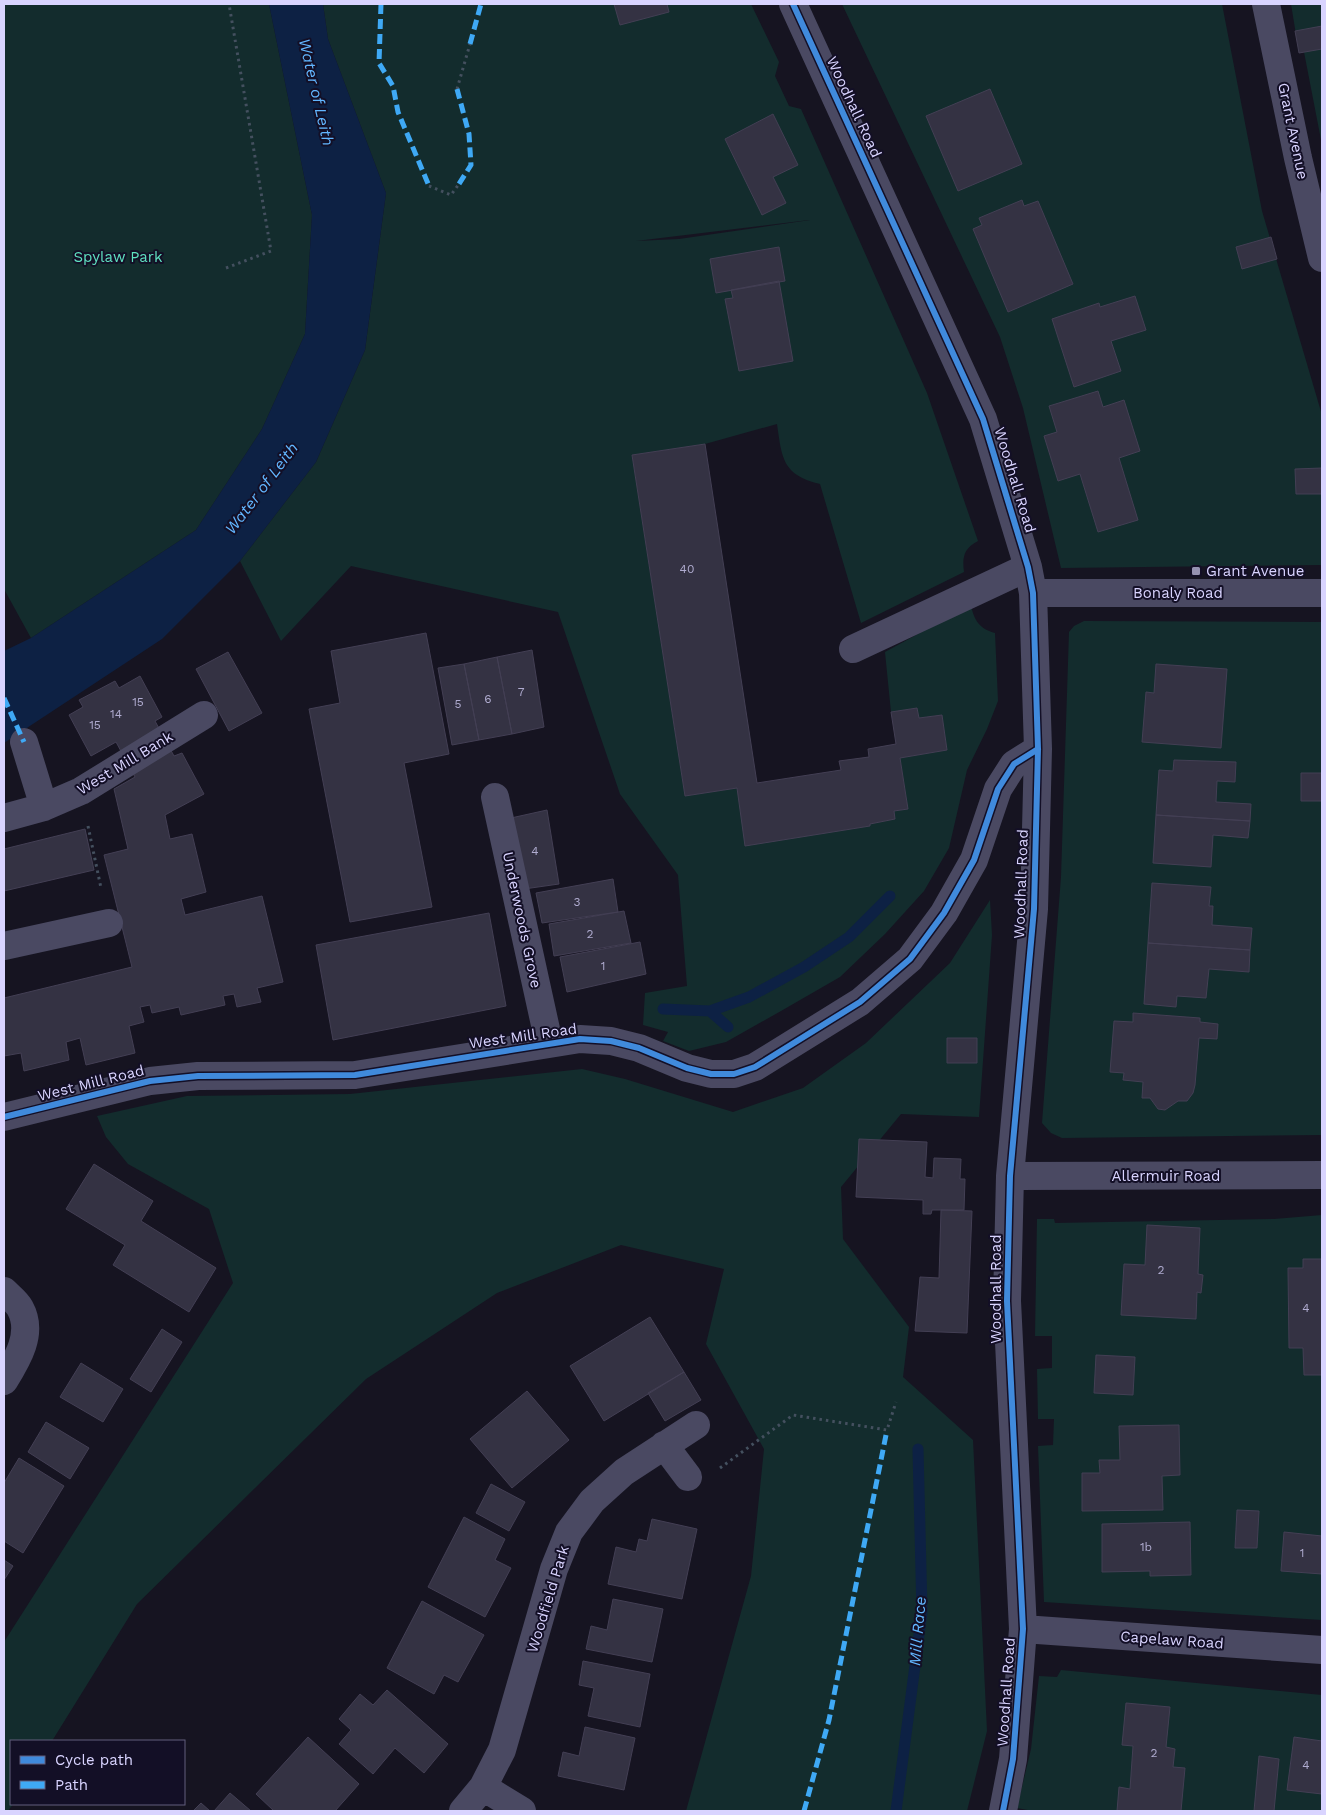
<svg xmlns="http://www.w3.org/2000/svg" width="1326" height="1815" viewBox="0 0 1326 1815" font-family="'Work Sans',sans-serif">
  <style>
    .green { fill: #132c2d; fill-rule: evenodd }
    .water { fill: #0d2144 }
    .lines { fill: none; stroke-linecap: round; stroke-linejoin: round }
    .stream { stroke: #0d2144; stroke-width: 11 }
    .building { fill: #343243; stroke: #433f54 }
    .path { stroke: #44505f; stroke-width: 3; stroke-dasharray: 2.5 4; stroke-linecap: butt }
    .minor { stroke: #4a4962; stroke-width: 28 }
    .quiet { stroke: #3fa9f5; stroke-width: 5; stroke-dasharray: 10 5; stroke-linecap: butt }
    .cycleway-casing { stroke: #130f26; stroke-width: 9 }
    .cycleway { stroke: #408adc; stroke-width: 6 }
    .poi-dot { fill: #9591b1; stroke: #130f26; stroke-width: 2 }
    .labels { text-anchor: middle; stroke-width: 4; stroke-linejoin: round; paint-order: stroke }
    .number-label { font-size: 12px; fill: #b0acd0 }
    .street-label { font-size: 15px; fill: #d9d4ff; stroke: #130f26 }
    .park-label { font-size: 15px; fill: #5fe0c0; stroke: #130f26 }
    .poi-label { font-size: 15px; fill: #d9d4ff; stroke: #130f26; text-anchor: start }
    .water-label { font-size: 16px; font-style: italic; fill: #62b6ff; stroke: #130f26 }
  </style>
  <rect width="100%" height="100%" fill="#161421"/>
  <!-- green -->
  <path class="green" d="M 4,4 L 269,4 L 312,215 L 305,334 L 262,429 L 196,530 L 31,638 L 4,589 Z
    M 323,4 L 751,4 L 779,62 L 775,76 L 789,106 L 801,109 L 927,393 L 978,541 C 964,548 962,557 964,572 L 861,623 L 820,484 C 782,475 782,458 777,424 L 705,444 L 632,455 L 685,796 L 737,788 L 746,845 L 870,826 L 870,824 L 895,819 L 894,811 L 908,809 L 900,758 L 947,750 L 941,715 L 919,718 L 917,708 L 891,712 L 885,652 L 971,605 C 974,621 980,629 995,633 L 998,701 L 987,729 L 967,770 L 949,848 L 924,891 L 885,934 L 840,977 L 781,1011 L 726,1042 L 689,1051 L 663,1041 L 668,1032 L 643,1025 L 645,993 L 687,986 L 678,875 L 620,794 L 558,612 L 351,566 L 281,641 L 240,561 L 316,462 L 365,350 L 386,193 L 328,39 ZM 810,220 L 679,239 L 636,241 L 809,220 Z
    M 842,4 L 1222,4 L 1262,211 L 1322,415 L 1322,565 L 1061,568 L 1023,408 L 1000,337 Z
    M 1291,4 L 1322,4 L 1322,145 L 1304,52 L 1299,53 Z
    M 1084,621 L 1322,622 L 1322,1135 L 1062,1138 L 1051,1133 L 1042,1123 L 1061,877 L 1069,632 L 1074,626 Z
    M 990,900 L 992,935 L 979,1117 L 901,1114 L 841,1187 L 843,1239 L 909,1327 L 903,1377 L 973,1440 L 987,1731 L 967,1811 L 686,1811 L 751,1576 L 764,1449 L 706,1344 L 724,1269 L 621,1245 L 497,1293 L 366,1379 L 137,1604 L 52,1741 L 11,1741 L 11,1804 L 13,1804 L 8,1811 L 4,1811 L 4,1642 L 233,1283 L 209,1209 L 128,1164 L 106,1137 L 97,1116 L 187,1096 L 350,1094 L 582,1069 L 625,1079 L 733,1112 L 803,1088 L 866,1043 L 950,963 Z
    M 1322,1215 L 1322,1620 L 1044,1602 L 1038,1446 L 1053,1445 L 1054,1419 L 1038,1419 L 1037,1369 L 1052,1368 L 1052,1336 L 1035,1336 L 1037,1219 L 1054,1219 L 1055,1223 L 1274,1219 ZM 1237,1510 L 1259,1512 L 1257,1548 L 1235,1547 Z
    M 1061,1670 L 1322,1695 L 1322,1811 L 1033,1811 L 1017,1808 L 1031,1749 L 1039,1676 L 1057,1677 Z"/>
  <!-- water -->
  <path class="water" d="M 269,4 L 323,4 L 328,39 L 386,193 L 365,350 L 316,462 L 240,561 L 162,639 L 4,743 L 4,651 L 31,638 L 196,530 L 262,429 L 305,334 L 312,215 Z"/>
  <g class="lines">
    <!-- stream -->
    <path class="stream" d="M 663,1009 L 710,1011 L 749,997 L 804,967 L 849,937 L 890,896
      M 710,1011 L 728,1027
      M 896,1811 L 922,1612 L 918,1449"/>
  </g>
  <!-- building -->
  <path class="building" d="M 614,4 L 667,4 L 669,12 L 620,25 Z
    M 1322,26 L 1322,49 L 1299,53 L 1295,31 Z
    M 990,89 L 1022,164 L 958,191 L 926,116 Z
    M 773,114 L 798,165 L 773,177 L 786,203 L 762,215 L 725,139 Z
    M 1022,200 L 1024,206 L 1038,201 L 1073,284 L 1008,312 L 973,229 L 982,225 L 979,218 Z
    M 1271,237 L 1277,259 L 1242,269 L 1236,247 Z
    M 779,247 L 785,281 L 716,293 L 710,259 Z
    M 779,281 L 793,361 L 739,371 L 725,299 L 733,298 L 731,290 Z
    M 1135,296 L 1146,330 L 1111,341 L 1121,371 L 1074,387 L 1052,319 L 1099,303 L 1100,307 Z
    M 1098,391 L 1103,407 L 1124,400 L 1140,451 L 1119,458 L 1138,520 L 1098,532 L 1080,474 L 1058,481 L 1044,436 L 1057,432 L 1049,406 Z
    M 705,444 L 757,783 L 841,770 L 839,761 L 869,757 L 868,749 L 896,744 L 891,712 L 917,708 L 919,718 L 942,715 L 947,750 L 900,758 L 908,809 L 894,811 L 895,819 L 870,824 L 870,826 L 745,846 L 737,788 L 685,796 L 632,455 Z
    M 1322,468 L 1322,494 L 1296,494 L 1295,469 Z
    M 426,633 L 449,754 L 404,763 L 432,907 L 350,922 L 309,709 L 340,703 L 331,651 Z
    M 532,650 L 544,727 L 512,734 L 497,657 Z
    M 228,652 L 262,713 L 229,731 L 196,669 Z
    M 497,657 L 512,734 L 479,740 L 464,664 Z
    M 464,664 L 479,740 L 452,745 L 438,668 Z
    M 1156,664 L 1227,669 L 1221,748 L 1142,742 L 1146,692 L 1154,693 Z
    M 140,676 L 162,717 L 155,721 L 174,756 L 182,753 L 204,794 L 165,815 L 170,839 L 192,834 L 206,892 L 181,899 L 185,915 L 262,896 L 283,982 L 257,988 L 261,1002 L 237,1007 L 234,994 L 223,996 L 225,1005 L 181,1015 L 179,1007 L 152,1013 L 150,1005 L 140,1007 L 144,1022 L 129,1026 L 135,1053 L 86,1065 L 80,1038 L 66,1042 L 69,1060 L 24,1071 L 21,1053 L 4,1056 L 4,998 L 132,967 L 104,855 L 128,849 L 114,789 L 135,777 L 116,742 L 91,756 L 69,715 L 83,707 L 79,700 L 115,681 L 119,688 Z
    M 1174,760 L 1236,762 L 1235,782 L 1217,781 L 1216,802 L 1251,804 L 1250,821 L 1156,815 L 1159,770 L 1173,771 Z
    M 1301,773 L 1322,773 L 1322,801 L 1301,801 Z
    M 547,810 L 559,884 L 524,889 L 511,818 Z
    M 1156,815 L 1250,821 L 1248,838 L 1213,835 L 1211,867 L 1153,863 Z
    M 85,829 L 94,870 L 4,891 L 4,849 Z
    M 613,879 L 618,912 L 542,923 L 536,893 Z
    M 1152,883 L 1211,887 L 1209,906 L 1213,906 L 1212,925 L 1252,928 L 1250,950 L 1148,943 Z
    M 624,911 L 631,943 L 554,956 L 549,924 Z
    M 489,913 L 506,1006 L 333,1040 L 316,945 Z
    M 640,942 L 646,974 L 567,992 L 560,957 Z
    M 1148,943 L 1250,950 L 1249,972 L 1209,969 L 1206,998 L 1177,996 L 1176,1007 L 1144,1004 Z
    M 1133,1013 L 1200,1018 L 1200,1022 L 1218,1024 L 1217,1039 L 1199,1038 L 1195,1085 L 1193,1093 L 1187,1101 L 1178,1101 L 1165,1110 L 1158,1109 L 1150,1098 L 1142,1098 L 1143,1082 L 1123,1080 L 1124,1073 L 1110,1072 L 1114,1021 L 1133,1022 Z
    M 947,1038 L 977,1038 L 977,1063 L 947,1063 Z
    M 859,1139 L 927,1142 L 925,1177 L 933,1178 L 934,1158 L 961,1159 L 960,1179 L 965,1179 L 964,1210 L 932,1210 L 931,1214 L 923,1214 L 923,1200 L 856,1197 Z
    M 94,1164 L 153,1201 L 141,1221 L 216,1268 L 189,1312 L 113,1265 L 125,1245 L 66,1209 Z
    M 941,1210 L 972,1211 L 967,1333 L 915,1331 L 920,1277 L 939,1278 Z
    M 1147,1225 L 1200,1228 L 1198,1274 L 1203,1275 L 1201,1293 L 1197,1292 L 1196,1319 L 1121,1315 L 1124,1264 L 1145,1265 Z
    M 1303,1259 L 1322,1259 L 1322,1375 L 1304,1375 L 1303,1348 L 1289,1348 L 1288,1268 L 1303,1268 Z
    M 650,1317 L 684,1372 L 604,1421 L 570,1366 Z
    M 162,1329 L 182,1342 L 151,1392 L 130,1379 Z
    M 1096,1355 L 1135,1357 L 1133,1395 L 1094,1393 Z
    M 81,1363 L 123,1389 L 103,1422 L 60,1397 Z
    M 684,1372 L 701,1400 L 665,1421 L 648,1393 Z
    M 527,1391 L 569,1440 L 512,1488 L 470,1439 Z
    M 46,1422 L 89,1448 L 70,1479 L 28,1452 Z
    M 1179,1425 L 1180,1475 L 1162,1476 L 1163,1510 L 1082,1511 L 1082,1473 L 1100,1473 L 1099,1460 L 1120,1460 L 1119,1426 Z
    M 19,1458 L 64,1486 L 23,1553 L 4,1541 L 4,1483 Z
    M 491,1484 L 525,1502 L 509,1531 L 476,1513 Z
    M 1237,1510 L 1259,1511 L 1257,1548 L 1235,1548 Z
    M 464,1517 L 505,1539 L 495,1560 L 511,1568 L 485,1617 L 428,1587 Z
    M 652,1519 L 697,1529 L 682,1599 L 608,1584 L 616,1547 L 636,1552 L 639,1539 L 647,1541 Z
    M 1190,1522 L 1191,1575 L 1150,1576 L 1150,1571 L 1102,1572 L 1102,1524 Z
    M 1284,1532 L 1322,1536 L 1322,1574 L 1281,1571 Z
    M 4,1560 L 13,1566 L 4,1580 Z
    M 613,1599 L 663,1609 L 652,1662 L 586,1649 L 591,1626 L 607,1630 Z
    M 422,1601 L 484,1635 L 458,1682 L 444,1675 L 434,1694 L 387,1668 Z
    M 583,1661 L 650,1674 L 640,1727 L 588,1716 L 594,1688 L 579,1685 Z
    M 387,1690 L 448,1744 L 424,1773 L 395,1748 L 373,1774 L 339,1744 L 351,1730 L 339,1719 L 360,1694 L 373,1705 Z
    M 1126,1703 L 1170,1707 L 1166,1747 L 1175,1749 L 1173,1767 L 1185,1768 L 1181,1811 L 1117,1811 L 1119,1787 L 1130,1789 L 1133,1746 L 1122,1745 Z
    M 585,1727 L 635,1738 L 624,1790 L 558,1776 L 563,1752 L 579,1756 Z
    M 308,1737 L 359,1784 L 335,1811 L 274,1811 L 256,1794 Z
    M 1294,1737 L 1322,1741 L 1322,1794 L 1287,1790 Z
    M 1259,1756 L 1279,1759 L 1274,1811 L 1254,1811 Z
    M 230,1793 L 251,1811 L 214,1811 Z
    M 201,1803 L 210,1811 L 193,1811 Z"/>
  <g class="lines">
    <!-- path -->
    <path class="path" d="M 457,89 L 470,44
      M 429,186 L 451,195 L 459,184
      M 226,268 L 271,251 L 229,4
      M 88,826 L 101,888
      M 720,1468 L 793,1415 L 887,1430 L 896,1402"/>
    <!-- minor -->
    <path class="minor" d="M 793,4 L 983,419 L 1028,567 L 1033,593 L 1038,749 L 1034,909 L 1010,1176 L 1007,1301 L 1023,1629 L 1013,1759 L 1003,1811
      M 1266,4 L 1298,158 L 1322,258
      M 1033,593 L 1322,593
      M 853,649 L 1028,567
      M 24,742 L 44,807
      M 495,797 L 549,1043
      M 4,818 L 44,807 L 81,791 L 204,715
      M 4,946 L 109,923
      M 4,1117 L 150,1081 L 198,1076 L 355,1075 L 580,1039 L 611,1041 L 639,1048 L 687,1068 L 711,1074 L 734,1074 L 755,1067 L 860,1002 L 910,959 L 944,913 L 974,860 L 998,789 L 1014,764 L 1038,749
      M 1010,1176 L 1322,1175
      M 4,1291 C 9,1296 17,1302 20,1308 C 34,1333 17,1360 4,1381
      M 664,1445 L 688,1477
      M 1023,1629 L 1322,1650
      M 483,1787 L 522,1811
      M 463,1811 L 483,1787 L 502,1750 L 554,1569 L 569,1532 L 592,1501 L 624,1472 L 696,1425"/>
    <!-- quiet -->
    <path class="quiet" d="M 381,4 L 379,63 L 393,86 L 398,112 L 429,186
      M 470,44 L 481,4
      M 457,89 L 469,134 L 471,165 L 459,184
      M 4,698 L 24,742
      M 804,1811 L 829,1720 L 887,1430"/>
    <defs>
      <path id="cycleway" d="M 793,4 L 983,419 L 1028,567 L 1033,593 L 1038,749 L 1034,909 L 1010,1176 L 1007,1301 L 1023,1629 L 1013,1759 L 1003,1811
        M 4,1117 L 150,1081 L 198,1076 L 355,1075 L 580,1039 L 611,1041 L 639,1048 L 687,1068 L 711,1074 L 734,1074 L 755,1067 L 860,1002 L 910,959 L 944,913 L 974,860 L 998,789 L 1014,764 L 1038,749"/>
    </defs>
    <!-- cycleway casing -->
    <use href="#cycleway" class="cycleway-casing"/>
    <!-- cycleway -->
    <use href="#cycleway" class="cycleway"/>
  </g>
  <!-- markers -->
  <rect class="poi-dot" x="1191" y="566" width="10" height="10" rx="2.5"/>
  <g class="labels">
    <!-- number labels -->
    <g class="number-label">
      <text x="687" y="573">40</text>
      <text x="521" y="696">7</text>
      <text x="488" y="703">6</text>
      <text x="138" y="706">15</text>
      <text x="458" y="708">5</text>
      <text x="116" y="718">14</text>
      <text x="95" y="729">15</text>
      <text x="535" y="855">4</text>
      <text x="577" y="906">3</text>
      <text x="590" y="938">2</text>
      <text x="603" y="970">1</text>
      <text x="1161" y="1274">2</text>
      <text x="1306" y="1312">4</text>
      <text x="1146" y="1551">1b</text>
      <text x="1302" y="1557">1</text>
      <text x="1154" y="1757">2</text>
      <text x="1306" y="1769">4</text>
    </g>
    <!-- street labels -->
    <g class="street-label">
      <text transform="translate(854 107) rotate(65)" y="5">Woodhall Road</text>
      <text transform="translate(1293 131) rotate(78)" y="5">Grant Avenue</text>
      <text transform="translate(1015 480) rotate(73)" y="5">Woodhall Road</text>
      <text x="1178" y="598">Bonaly Road</text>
      <text transform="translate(125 763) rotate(-31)" y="5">West Mill Bank</text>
      <text transform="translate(1021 884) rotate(-88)" y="5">Woodhall Road</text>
      <text transform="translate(522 920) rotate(78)" y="5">Underwoods Grove</text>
      <text transform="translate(523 1036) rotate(-8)" y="5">West Mill Road</text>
      <text transform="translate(91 1083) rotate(-14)" y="5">West Mill Road</text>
      <text x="1166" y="1181">Allermuir Road</text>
      <text transform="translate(996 1289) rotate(-90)" y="5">Woodhall Road</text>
      <text transform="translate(548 1599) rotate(-73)" y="5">Woodfield Park</text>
      <text transform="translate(1172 1640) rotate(4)" y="5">Capelaw Road</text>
      <text transform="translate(1006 1692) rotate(-86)" y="5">Woodhall Road</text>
    </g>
    <!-- park labels -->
    <g class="park-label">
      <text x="118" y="262">Spylaw Park</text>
    </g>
    <!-- poi labels -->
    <g class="poi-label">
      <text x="1206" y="576">Grant Avenue</text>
    </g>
    <!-- water labels -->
    <g class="water-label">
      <text transform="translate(317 92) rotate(77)" y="6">Water of Leith</text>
      <text transform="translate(261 488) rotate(-53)" y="6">Water of Leith</text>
      <text transform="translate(917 1631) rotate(-85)" y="6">Mill Race</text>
    </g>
  </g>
  <!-- border -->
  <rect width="1326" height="1815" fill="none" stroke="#d9d4ff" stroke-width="10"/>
  <!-- legend -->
  <rect x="10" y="1740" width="175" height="65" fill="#130f26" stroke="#625e7d"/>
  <rect x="20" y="1756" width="25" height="8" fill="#408adc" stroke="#625e7d"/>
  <text x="55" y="1765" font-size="15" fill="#d9d4ff">Cycle path</text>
  <rect x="20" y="1781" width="25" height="8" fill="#3fa9f5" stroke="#625e7d"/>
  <text x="55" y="1790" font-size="15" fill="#d9d4ff">Path</text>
</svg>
